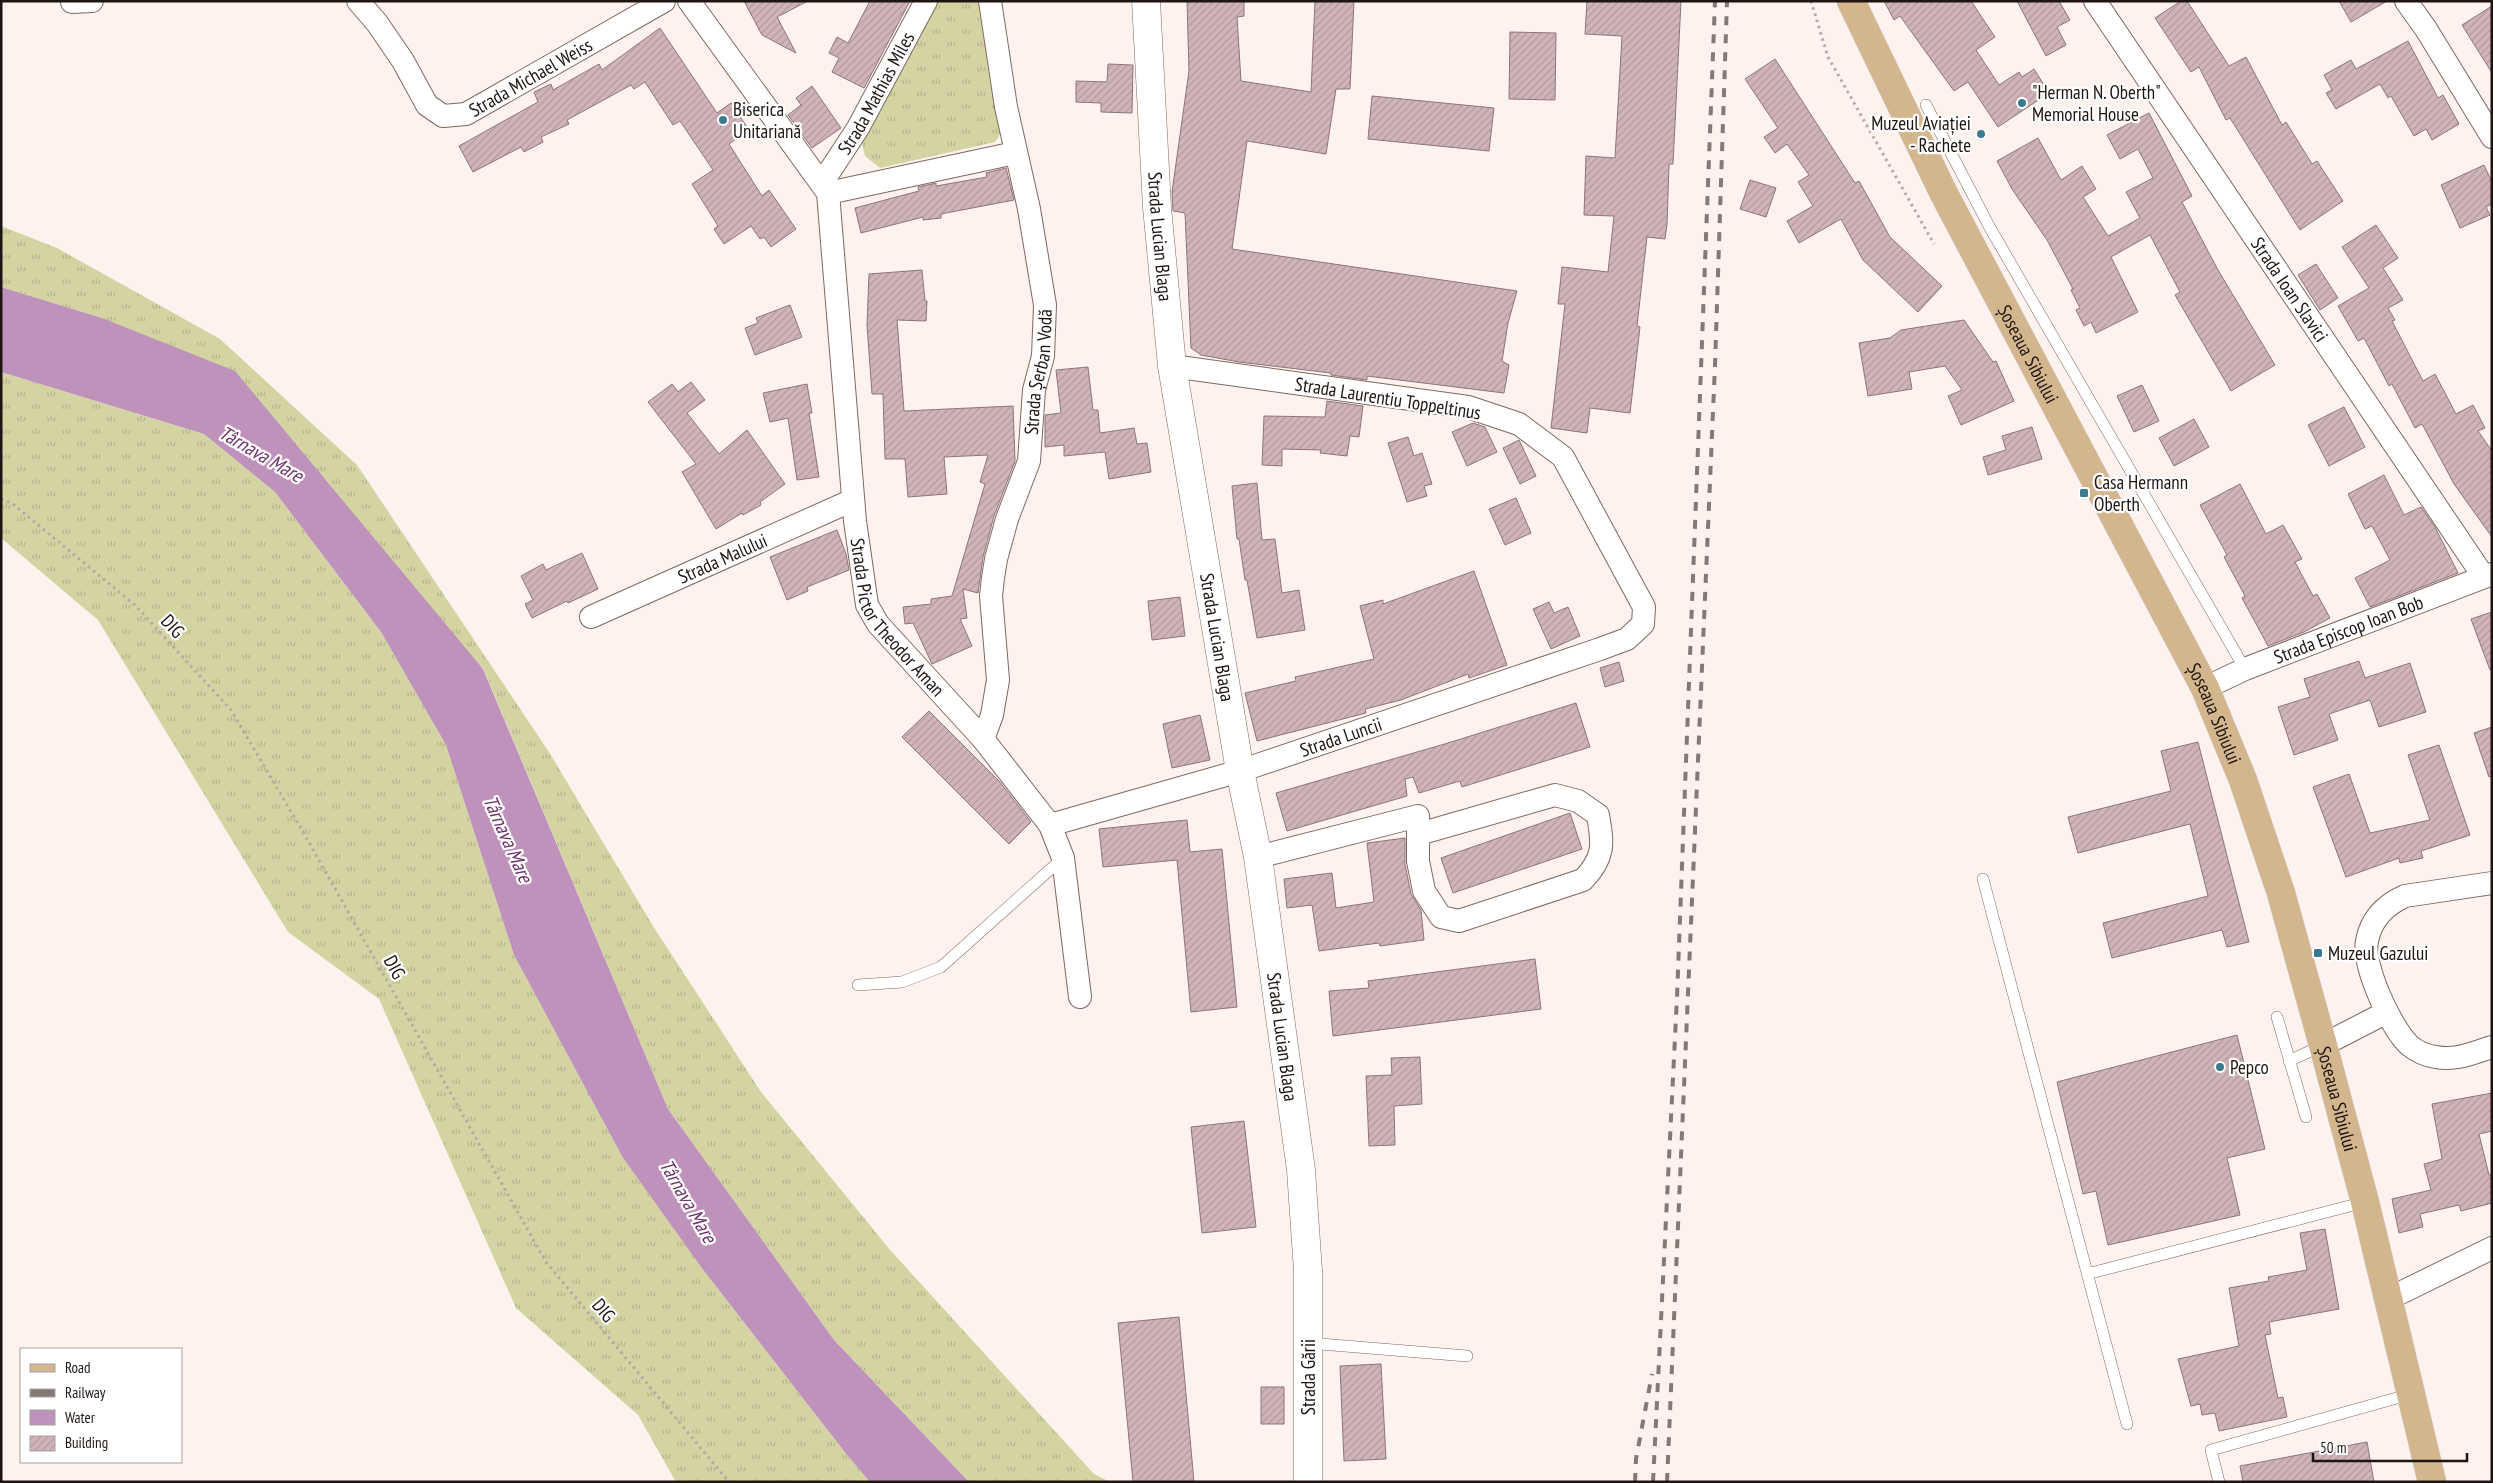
<svg xmlns="http://www.w3.org/2000/svg" width="2493" height="1483" viewBox="0 0 2493 1483" font-family="'PT Sans Narrow',sans-serif">
  <style>
    .grass { fill: url(#grass-tufts) }
    .water { fill: #bf92bc }
    .building { fill: url(#building-hatch); stroke: #8e747a }
    .lines { fill: none; stroke-linecap: round; stroke-linejoin: round }
    .service-casing { stroke: #7f6860; stroke-width: 12 }
    .minor-casing { stroke: #7f6860; stroke-width: 24 }
    .tertiary-casing { stroke: #7f6860; stroke-width: 29 }
    .primary-casing { stroke: #d2d0cf; stroke-width: 29 }
    .path { stroke: #b4aaa6; stroke-width: 3; stroke-dasharray: 2.5 4; stroke-linecap: butt }
    .service { stroke: #fff; stroke-width: 11 }
    .minor { stroke: #fff; stroke-width: 22 }
    .tertiary { stroke: #fff; stroke-width: 28 }
    .primary { stroke: #d3b68e; stroke-width: 28 }
    .rail { stroke: #837976; stroke-width: 4; stroke-dasharray: 9 9; stroke-linecap: butt }
    .poi-dot { fill: #3c7a90; stroke: #fff; stroke-width: 2 }
    .labels { text-anchor: middle; stroke-width: 4.5; stroke-linejoin: round; paint-order: stroke }
    .street-label { font-size: 19px; fill: #1e1411; stroke: #fff }
    .poi-label { font-size: 19px; fill: #1e1411; stroke: #fff; text-anchor: start }
    .water-label { font-size: 20px; font-style: italic; fill: #6c346a; stroke: #fff }
  </style>
  <defs>
    <pattern id="grass-tufts" width="24" height="20" patternUnits="userSpaceOnUse" patternTransform="scale(1.25)"><rect width="24" height="20" fill="#d3d4a2"/><path d="M3 7l-1-3M5 7V3M7 7l1-3M15 17l-1-3M17 17v-4M19 17l1-3" fill="none" stroke="#b5b58a"/></pattern>
    <pattern id="building-hatch" width="6" height="6" patternUnits="userSpaceOnUse" patternTransform="scale(1.25)"><rect width="6" height="6" fill="#d0b4ba"/><path d="M-1 1l2-2M0 6l6-6M5 7l2-2" fill="none" stroke="#b29a9f"/></pattern>
  </defs>
  <rect width="100%" height="100%" fill="#fdf2ee"/>
  <!-- grass -->
  <path class="grass" d="M 926,1 L 990,1 L 1005,127 L 995,142 L 880,168 L 865,156 L 858,128 Z
    M 1,226 L 57,248 L 220,339 L 357,465 L 549,752 L 653,926 L 761,1092 L 891,1251 L 1094,1474 L 1110,1482 L 969,1482 L 834,1340 L 668,1109 L 483,668 L 102,318 L 1,287 Z
    M 1,372 L 204,434 L 275,492 L 381,632 L 446,745 L 514,955 L 623,1158 L 701,1267 L 847,1455 L 870,1482 L 676,1482 L 638,1415 L 516,1308 L 379,999 L 288,932 L 98,620 L 1,538 Z"/>
  <!-- water -->
  <path class="water" d="M 1,287 L 102,318 L 235,371 L 483,669 L 668,1109 L 834,1340 L 969,1482 L 870,1482 L 847,1455 L 701,1267 L 623,1158 L 514,955 L 446,745 L 381,632 L 275,492 L 204,434 L 1,372 Z"/>
  <!-- building -->
  <path class="building" d="M 744,1 L 808,1 L 777,17 L 796,53 L 762,35 Z
    M 870,1 L 910,1 L 864,88 L 832,72 L 839,58 L 829,53 L 837,37 L 848,43 Z
    M 1187,1 L 1244,1 L 1244,16 L 1237,17 L 1241,81 L 1311,92 L 1315,1 L 1354,1 L 1350,89 L 1336,89 L 1326,154 L 1247,141 L 1232,249 L 1517,291 L 1508,323 L 1502,361 L 1509,365 L 1504,393 L 1367,376 L 1367,380 L 1331,375 L 1331,373 L 1239,362 L 1201,355 L 1191,348 L 1185,213 L 1173,211 L 1172,192 L 1189,71 Z
    M 1587,1 L 1681,1 L 1673,164 L 1669,164 L 1667,224 L 1665,239 L 1647,237 L 1637,326 L 1640,327 L 1630,413 L 1590,408 L 1587,433 L 1551,428 L 1565,304 L 1558,304 L 1562,267 L 1608,272 L 1614,216 L 1584,215 L 1586,156 L 1615,158 L 1622,36 L 1585,34 Z
    M 1884,1 L 1971,1 L 1995,37 L 1976,50 L 1999,85 L 2019,72 L 2022,77 L 2034,69 L 2049,93 L 1998,127 L 1968,82 L 1954,91 L 1900,16 L 1894,20 Z
    M 2017,1 L 2059,1 L 2070,20 L 2057,27 L 2066,45 L 2046,56 Z
    M 2181,1 L 2187,1 L 2229,66 L 2246,57 L 2282,125 L 2286,122 L 2312,164 L 2317,161 L 2343,201 L 2300,230 L 2230,118 L 2226,120 L 2199,67 L 2191,72 L 2155,18 Z
    M 2339,1 L 2387,1 L 2351,22 Z
    M 2492,6 L 2492,73 L 2462,25 Z
    M 660,28 L 717,113 L 731,103 L 749,130 L 729,144 L 762,196 L 769,190 L 796,229 L 771,247 L 764,237 L 760,239 L 751,226 L 724,244 L 714,229 L 718,226 L 692,184 L 713,170 L 680,121 L 673,125 L 645,82 L 634,89 L 631,85 L 567,120 L 569,124 L 541,137 L 543,142 L 524,152 L 521,147 L 473,172 L 459,146 L 538,102 L 534,92 L 551,84 L 553,90 L 599,64 L 602,70 Z
    M 1510,32 L 1556,33 L 1555,100 L 1509,99 Z
    M 2408,41 L 2438,98 L 2443,95 L 2459,124 L 2432,140 L 2426,129 L 2414,136 L 2391,96 L 2388,98 L 2380,84 L 2336,109 L 2326,93 L 2332,90 L 2324,75 L 2351,60 L 2356,69 Z
    M 1775,59 L 1855,183 L 1859,181 L 1890,237 L 1942,286 L 1918,312 L 1863,260 L 1841,219 L 1799,243 L 1787,221 L 1813,206 L 1798,182 L 1809,175 L 1787,144 L 1775,153 L 1764,137 L 1778,128 L 1745,79 Z
    M 1108,64 L 1133,65 L 1132,113 L 1101,112 L 1101,103 L 1076,102 L 1076,81 L 1107,82 Z
    M 812,86 L 841,128 L 812,148 L 788,115 L 801,105 L 796,98 Z
    M 1372,96 L 1494,108 L 1489,151 L 1368,139 Z
    M 2149,113 L 2192,196 L 2182,202 L 2218,270 L 2275,365 L 2231,391 L 2175,295 L 2180,292 L 2150,235 L 2111,257 L 2138,312 L 2096,333 L 2091,322 L 2084,326 L 2076,310 L 2080,308 L 2071,290 L 2073,289 L 2047,240 L 2012,189 L 1997,161 L 2038,138 L 2061,180 L 2082,166 L 2096,189 L 2083,197 L 2108,236 L 2140,218 L 2126,192 L 2153,178 L 2138,149 L 2120,159 L 2107,135 Z
    M 2484,165 L 2492,182 L 2492,204 L 2486,207 L 2490,215 L 2460,228 L 2441,185 Z
    M 1006,168 L 1014,200 L 941,214 L 941,218 L 923,220 L 923,217 L 861,233 L 855,208 L 919,191 L 918,187 L 936,183 L 936,186 L 987,177 L 986,173 Z
    M 1750,180 L 1776,188 L 1766,217 L 1740,209 Z
    M 2376,225 L 2398,258 L 2383,268 L 2403,300 L 2388,308 L 2395,320 L 2392,321 L 2423,381 L 2435,374 L 2456,414 L 2473,405 L 2485,428 L 2478,431 L 2492,451 L 2492,537 L 2454,484 L 2422,424 L 2415,428 L 2392,384 L 2389,386 L 2364,338 L 2358,341 L 2338,306 L 2369,288 L 2342,247 Z
    M 2316,264 L 2338,298 L 2320,310 L 2298,275 Z
    M 922,270 L 925,301 L 927,301 L 926,321 L 897,320 L 904,411 L 1013,406 L 1015,461 L 994,516 L 983,557 L 978,593 L 963,589 L 967,618 L 960,619 L 972,646 L 932,664 L 913,623 L 905,624 L 903,607 L 931,604 L 931,599 L 952,596 L 985,484 L 980,482 L 988,455 L 944,457 L 947,494 L 908,497 L 905,459 L 885,459 L 883,394 L 872,394 L 867,325 L 869,274 Z
    M 790,305 L 802,337 L 755,355 L 745,328 L 758,323 L 756,318 Z
    M 1964,320 L 1993,362 L 1996,361 L 2014,401 L 1961,425 L 1948,396 L 1962,390 L 1945,366 L 1909,372 L 1912,389 L 1868,396 L 1859,343 L 1890,338 L 1901,330 Z
    M 1088,367 L 1093,410 L 1098,410 L 1100,433 L 1134,428 L 1137,444 L 1147,443 L 1151,472 L 1109,479 L 1105,452 L 1064,456 L 1064,445 L 1045,447 L 1045,415 L 1061,413 L 1056,370 Z
    M 691,382 L 705,400 L 687,413 L 719,454 L 747,430 L 785,484 L 760,502 L 761,505 L 743,515 L 742,513 L 716,529 L 682,472 L 696,464 L 648,402 L 672,384 L 678,392 Z
    M 807,384 L 812,413 L 809,413 L 819,477 L 797,480 L 788,418 L 770,422 L 763,393 Z
    M 2142,385 L 2159,421 L 2134,432 L 2117,396 Z
    M 1327,401 L 1363,406 L 1359,437 L 1350,436 L 1347,456 L 1320,453 L 1321,450 L 1282,449 L 1282,466 L 1262,465 L 1264,416 L 1325,417 Z
    M 2344,407 L 2365,447 L 2329,466 L 2308,425 Z
    M 2194,419 L 2209,447 L 2174,466 L 2159,438 Z
    M 1473,423 L 1485,427 L 1497,452 L 1467,466 L 1452,432 Z
    M 2032,427 L 2042,459 L 1988,475 L 1983,457 L 2006,450 L 2002,436 Z
    M 1408,437 L 1414,456 L 1422,453 L 1432,484 L 1424,486 L 1427,496 L 1407,502 L 1388,443 Z
    M 1519,440 L 1536,476 L 1520,484 L 1503,448 Z
    M 2384,475 L 2404,515 L 2421,507 L 2435,527 L 2458,573 L 2370,607 L 2355,578 L 2390,560 L 2372,526 L 2365,529 L 2348,494 Z
    M 1257,483 L 1262,540 L 1275,539 L 1282,593 L 1299,590 L 1305,630 L 1257,638 L 1247,580 L 1245,580 L 1239,539 L 1237,539 L 1232,486 Z
    M 2240,484 L 2266,534 L 2283,525 L 2302,559 L 2295,562 L 2313,596 L 2317,594 L 2330,618 L 2304,632 L 2268,646 L 2242,598 L 2245,596 L 2224,557 L 2227,555 L 2200,505 Z
    M 1516,498 L 1531,533 L 1505,545 L 1489,509 Z
    M 837,530 L 846,554 L 849,570 L 807,587 L 808,591 L 787,600 L 770,557 Z
    M 582,553 L 598,589 L 568,603 L 567,601 L 532,618 L 525,604 L 533,600 L 521,576 L 543,564 L 546,570 Z
    M 1474,571 L 1507,665 L 1469,678 L 1468,674 L 1401,700 L 1365,709 L 1366,713 L 1257,741 L 1245,693 L 1296,681 L 1295,677 L 1374,659 L 1360,606 L 1383,600 L 1383,604 Z
    M 1180,597 L 1185,636 L 1152,640 L 1148,601 Z
    M 1549,602 L 1554,613 L 1568,607 L 1580,636 L 1551,649 L 1533,609 Z
    M 2492,612 L 2492,670 L 2490,670 L 2471,619 Z
    M 2359,661 L 2365,678 L 2410,663 L 2426,712 L 2379,727 L 2370,700 L 2329,714 L 2338,740 L 2294,755 L 2278,707 L 2310,697 L 2304,679 Z
    M 1619,662 L 1624,681 L 1605,687 L 1600,668 Z
    M 1576,703 L 1590,747 L 1462,787 L 1460,781 L 1419,793 L 1413,777 L 1405,779 L 1407,796 L 1287,831 L 1276,793 L 1448,743 Z
    M 929,711 L 999,781 L 1031,822 L 1009,844 L 902,737 Z
    M 1200,715 L 1210,760 L 1172,768 L 1163,724 Z
    M 2492,727 L 2492,776 L 2489,777 L 2474,733 Z
    M 2198,742 L 2249,942 L 2227,947 L 2222,930 L 2112,958 L 2103,923 L 2208,896 L 2190,824 L 2078,853 L 2068,817 L 2171,791 L 2161,751 Z
    M 2439,745 L 2470,835 L 2421,851 L 2423,858 L 2400,863 L 2399,858 L 2346,877 L 2313,787 L 2349,774 L 2370,833 L 2430,820 L 2408,755 Z
    M 1570,813 L 1582,849 L 1453,893 L 1441,858 Z
    M 1187,820 L 1190,852 L 1222,849 L 1237,1007 L 1191,1012 L 1177,860 L 1103,867 L 1099,829 Z
    M 1405,838 L 1405,864 L 1411,894 L 1421,910 L 1424,940 L 1380,946 L 1379,943 L 1319,951 L 1312,905 L 1287,908 L 1284,879 L 1332,873 L 1336,908 L 1374,902 L 1367,843 Z
    M 1535,959 L 1541,1009 L 1333,1036 L 1329,991 L 1369,988 L 1368,981 Z
    M 2237,1035 L 2265,1149 L 2227,1158 L 2240,1215 L 2108,1245 L 2096,1191 L 2083,1194 L 2057,1082 Z
    M 1420,1057 L 1422,1104 L 1394,1106 L 1395,1145 L 1369,1146 L 1366,1076 L 1392,1075 L 1391,1058 Z
    M 2492,1093 L 2492,1131 L 2479,1134 L 2489,1175 L 2492,1175 L 2492,1203 L 2461,1211 L 2459,1205 L 2420,1214 L 2423,1227 L 2399,1233 L 2392,1199 L 2431,1190 L 2424,1164 L 2442,1159 L 2432,1104 Z
    M 1244,1121 L 1256,1227 L 1202,1233 L 1191,1127 Z
    M 2325,1229 L 2339,1309 L 2269,1322 L 2271,1334 L 2265,1335 L 2278,1398 L 2283,1397 L 2287,1417 L 2219,1431 L 2215,1413 L 2202,1415 L 2200,1404 L 2191,1406 L 2178,1359 L 2239,1346 L 2229,1288 L 2269,1281 L 2268,1277 L 2307,1270 L 2300,1233 Z
    M 1179,1317 L 1194,1482 L 1133,1482 L 1118,1323 Z
    M 1381,1364 L 1386,1459 L 1344,1461 L 1340,1366 Z
    M 1261,1387 L 1284,1387 L 1284,1424 L 1261,1424 Z
    M 2367,1442 L 2374,1482 L 2243,1482 L 2240,1466 Z"/>
  <g class="lines">
    <defs>
      <path id="service" d="M 1926,105 L 1989,226 L 2245,669
        M 1983,879 L 2127,1424
        M 858,985 L 902,982 L 941,967 L 1063,858
        M 2277,1017 L 2306,1117
        M 2289,1061 L 2323,1045
        M 2087,1274 L 2365,1202
        M 1308,1343 L 1467,1356
        M 2219,1482 L 2211,1450 L 2411,1394"/>
      <g id="minor">
        <path id="s1" d="M 358,1 L 377,23 L 403,61 L 427,105 L 443,116 L 466,114 L 664,1"/>
        <path id="s2" d="M 689,1 L 828,193 L 855,521 L 867,605 L 878,624 L 983,739 L 1050,825 L 1063,858 L 1080,997"/>
        <path id="s3" d="M 2095,1 L 2484,577"/>
        <path d="M 2406,1 L 2426,29 L 2492,137"/>
        <path d="M 72,2 L 92,1"/>
        <path id="s4" d="M 822,183 L 858,128 L 926,1"/>
        <path d="M 828,193 L 1015,153"/>
        <path id="s5" d="M 591,617 L 853,500"/>
        <path id="s6" d="M 2205,688 L 2245,669 L 2492,574"/>
        <path id="s7" d="M 983,739 L 992,715 L 998,680 L 991,596 L 993,578 L 996,559 L 1007,519 L 1029,461 L 1034,390 L 1043,356 L 1045,305 L 1029,209 L 1006,107 L 990,1"/>
        <path id="s8" d="M 1050,825 L 1240,771 L 1600,649 L 1627,639 L 1643,624 L 1644,607 L 1563,457 L 1519,424 L 1468,407 L 1172,366"/>
        <path d="M 1258,857 L 1418,816 L 1418,861 L 1424,891 L 1441,917 L 1459,921 L 1583,880 C 1605,857 1603,844 1598,815 L 1578,801 L 1555,795 L 1419,834"/>
        <path d="M 2492,883 L 2405,896 C 2385,905 2371,919 2367,941 C 2362,965 2391,1028 2409,1045 C 2416,1051 2427,1056 2436,1057 C 2456,1061 2473,1053 2492,1047"/>
        <path d="M 2323,1045 L 2387,1012"/>
        <path d="M 2388,1299 L 2492,1248"/>
      </g>
      <g id="tertiary">
        <path id="s9" d="M 1146,1 L 1157,207 L 1172,366 L 1240,771 L 1258,857 L 1301,1170 L 1308,1271 L 1308,1482"/>
      </g>
      <g id="primary">
        <path id="s10" d="M 1851,1 L 1944,194 L 2205,688 L 2243,780 L 2281,893 L 2323,1045 L 2365,1202 L 2432,1482"/>
      </g>
    </defs>
    <!-- service casing -->
    <use href="#service" class="service-casing"/>
    <!-- minor casing -->
    <use href="#minor" class="minor-casing"/>
    <!-- tertiary casing -->
    <use href="#tertiary" class="tertiary-casing"/>
    <!-- primary casing -->
    <use href="#primary" class="primary-casing"/>
    <!-- path -->
    <path class="path" d="M 1811,1 L 1828,57 L 1934,244
      M 1,499 L 13,504 L 136,606 L 231,710 L 303,832 L 546,1262 L 729,1482"/>
    <!-- service -->
    <use href="#service" class="service"/>
    <!-- minor -->
    <use href="#minor" class="minor"/>
    <!-- tertiary -->
    <use href="#tertiary" class="tertiary"/>
    <!-- primary -->
    <use href="#primary" class="primary"/>
    <!-- rail -->
    <path class="rail" d="M 1635,1482 L 1636,1459 L 1652,1374
      M 1653,1482 L 1677,997 L 1715,1
      M 1667,1482 L 1715,365 L 1727,1"/>
  </g>
  <!-- markers -->
  <g class="poi-dot">
    <circle cx="2022" cy="103" r="5"/>
    <circle cx="723" cy="120" r="5"/>
    <circle cx="1981" cy="134" r="5"/>
    <rect x="2079" y="488" width="10" height="10" rx="2.5"/>
    <rect x="2313" y="948" width="10" height="10" rx="2.5"/>
    <circle cx="2220" cy="1067" r="5"/>
  </g>
  <g class="labels">
    <!-- street labels -->
    <g class="street-label">
      <text dy="7" stroke="none"><textPath href="#s1" startOffset="242">Strada Michael Weiss</textPath></text>
      <text dy="7" stroke="none"><textPath href="#s4" startOffset="105">Strada Mathias Miles</textPath></text>
      <text dy="7" stroke="none"><textPath href="#s9" startOffset="236">Strada Lucian Blaga</textPath></text>
      <text dy="7" stroke="none"><textPath href="#s3" startOffset="348">Strada Ioan Slavici</textPath></text>
      <text dy="7" stroke="none"><textPath href="#s10" startOffset="395">Șoseaua Sibiului</textPath></text>
      <text dy="7" stroke="none"><textPath href="#s7" startOffset="376">Strada Șerban Vodă</textPath></text>
      <text transform="translate(1388 398) rotate(9)" y="7">Strada Laurentiu Toppeltinus</text>
      <text dy="7" stroke="none"><textPath href="#s5" startOffset="144">Strada Malului</textPath></text>
      <text dy="7" stroke="none"><textPath href="#s2" startOffset="675">Strada Pictor Theodor Aman</textPath></text>
      <text transform="translate(173 626) rotate(48)" y="7">DIG</text>
      <text dy="7" stroke="none"><textPath href="#s6" startOffset="155">Strada Episcop Ioan Bob</textPath></text>
      <text dy="7" stroke="none"><textPath href="#s9" startOffset="641">Strada Lucian Blaga</textPath></text>
      <text dy="7" stroke="none"><textPath href="#s10" startOffset="800">Șoseaua Sibiului</textPath></text>
      <text dy="7" stroke="none"><textPath href="#s8" startOffset="304">Strada Luncii</textPath></text>
      <text transform="translate(395 967) rotate(61)" y="7">DIG</text>
      <text dy="7" stroke="none"><textPath href="#s9" startOffset="1046">Strada Lucian Blaga</textPath></text>
      <text dy="7" stroke="none"><textPath href="#s10" startOffset="1205">Șoseaua Sibiului</textPath></text>
      <text transform="translate(604 1310) rotate(50)" y="7">DIG</text>
      <text transform="translate(1308 1377) rotate(-90)" y="7">Strada Gării</text>
    </g>
    <!-- poi labels -->
    <g class="poi-label">
      <text x="2032" y="99">"Herman N. Oberth"<tspan x="2032" dy="22">Memorial House</tspan></text>
      <text x="733" y="116">Biserica<tspan x="733" dy="22">Unitariană</tspan></text>
      <text x="1971" y="130" text-anchor="end">Muzeul Aviației<tspan x="1971" dy="22">- Rachete</tspan></text>
      <text x="2094" y="489">Casa Hermann<tspan x="2094" dy="22">Oberth</tspan></text>
      <text x="2328" y="960">Muzeul Gazului</text>
      <text x="2230" y="1074">Pepco</text>
    </g>
    <!-- water labels -->
    <g class="water-label">
      <text transform="translate(261 454) rotate(30)" y="7">Târnava Mare</text>
      <text transform="translate(508 839) rotate(66)" y="7">Târnava Mare</text>
      <text transform="translate(688 1201) rotate(60)" y="7">Târnava Mare</text>
    </g>
  </g>
  <!-- border -->
  <rect width="2493" height="1483" fill="none" stroke="#1e1411" stroke-width="5"/>
  <!-- legend -->
  <rect x="20" y="1348" width="162" height="115" fill="#ffffff" stroke="#a5a1a0"/>
  <rect x="30" y="1364" width="25" height="8" fill="#d3b68e" stroke="#a5a1a0"/>
  <text x="65" y="1373" font-size="15" fill="#1e1411">Road</text>
  <rect x="30" y="1389" width="25" height="8" fill="#837976" stroke="#a5a1a0"/>
  <text x="65" y="1398" font-size="15" fill="#1e1411">Railway</text>
  <rect x="30" y="1410" width="25" height="15" fill="#bf92bc" stroke="#a5a1a0"/>
  <text x="65" y="1423" font-size="15" fill="#1e1411">Water</text>
  <rect x="30" y="1436" width="25" height="15" fill="url(#building-hatch)" stroke="#a5a1a0"/>
  <text x="65" y="1448" font-size="15" fill="#1e1411">Building</text>
  <!-- scale -->
  <path d="M2313 1453v8h154v-8" fill="none" stroke="#1e1411" stroke-width="2.5"/>
  <text x="2320" y="1453" font-size="15" fill="#1e1411" stroke="#ffffff" stroke-width="4" paint-order="stroke">50 m</text>
</svg>
